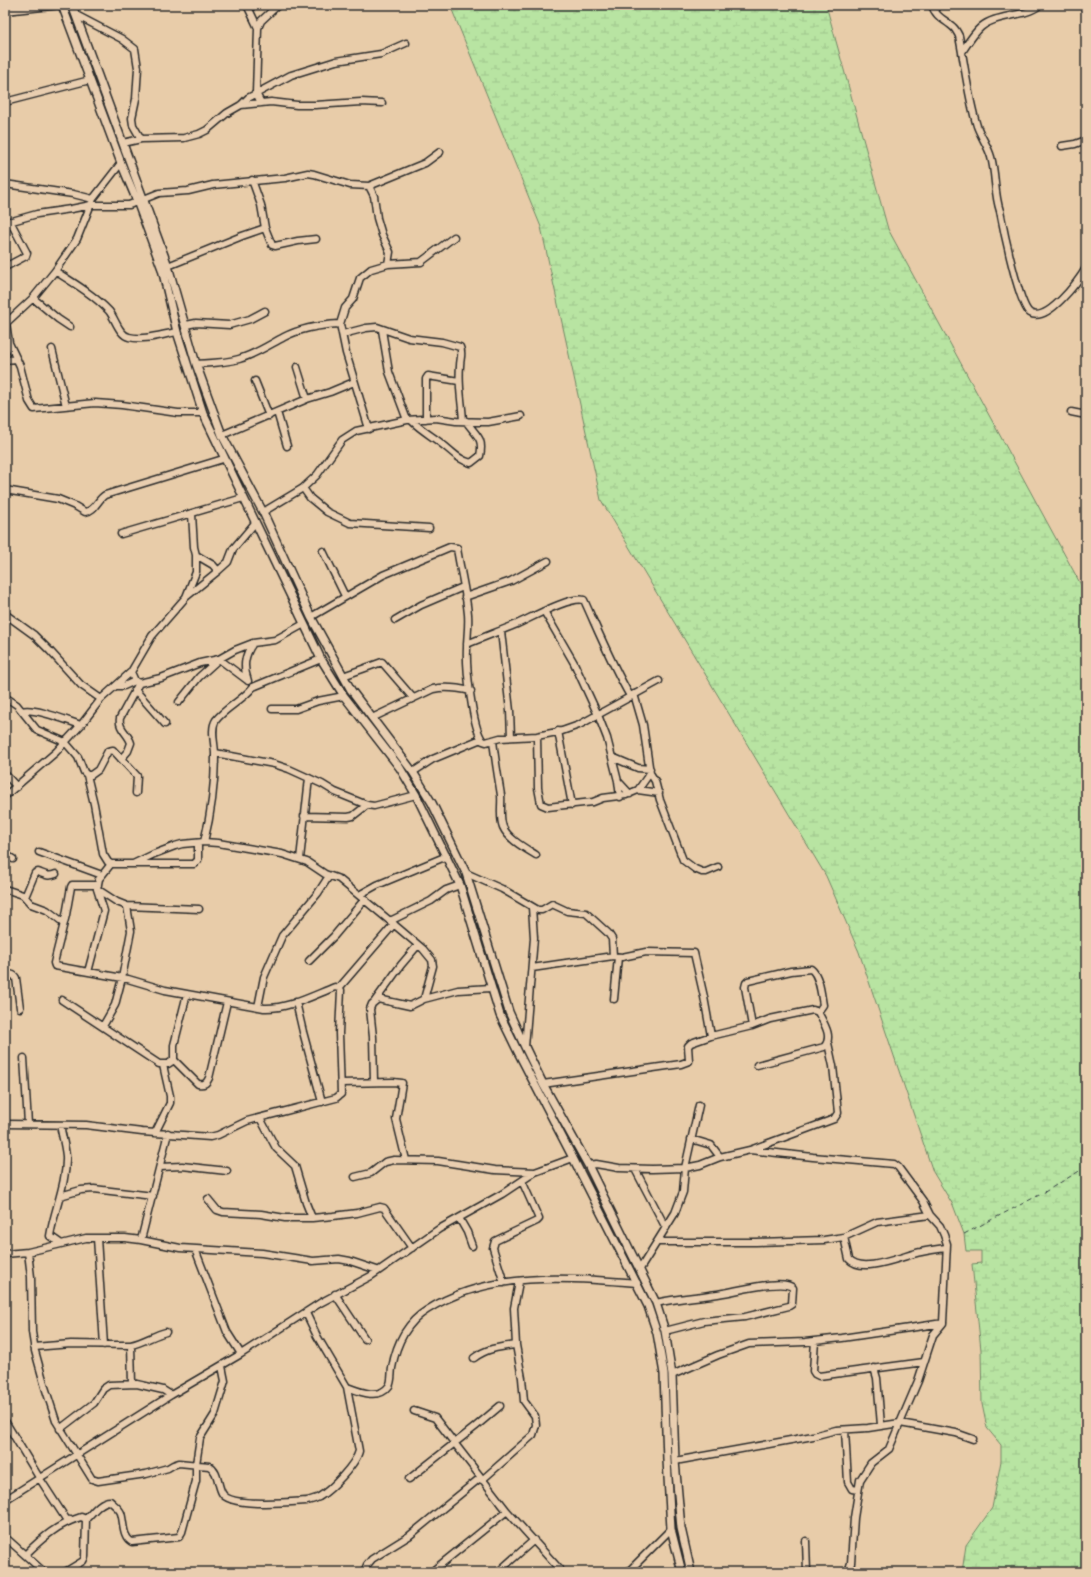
<svg xmlns="http://www.w3.org/2000/svg" width="1091" height="1577" viewBox="0 0 1091 1577" font-family="'Playpen Sans',sans-serif">
  <style>
    .wetland { fill: url(#wetland-marsh); stroke: #728866 }
    .lines { fill: none; stroke-linecap: round; stroke-linejoin: round }
    .ferry { stroke: #384347; stroke-width: 1; stroke-dasharray: 5 4; stroke-linecap: butt }
    .minor-casing { stroke: #2b2b2b; stroke-width: 9 }
    .tertiary-casing { stroke: #2b2b2b; stroke-width: 10 }
    .minor { stroke: #e9ceb0; stroke-width: 6 }
    .tertiary { stroke: #e9ceb0; stroke-width: 7 }
  </style>
  <defs>
    <pattern id="wetland-marsh" width="20" height="14" patternUnits="userSpaceOnUse"><rect width="20" height="14" fill="#b8e4a2"/><path d="M1 5h8M5 5V1M11 12h8M15 12V8" fill="none" stroke="#9ec48c"/></pattern>
  </defs>
  <rect width="100%" height="100%" fill="#e8cca9"/>
  <filter id="ink" filterUnits="userSpaceOnUse"><feTurbulence type="fractalNoise" baseFrequency=".025" numOctaves="2"/><feDisplacementMap in="SourceGraphic" scale="8" xChannelSelector="R" yChannelSelector="G"/><feConvolveMatrix kernelMatrix="1 2 1 2 8 2 1 2 1" color-interpolation-filters="sRGB"/></filter>
  <g filter="url(#ink)">
    <!-- wetland -->
    <path class="wetland" d="M 450,5 L 826,5 L 888,229 L 1086,594 L 1086,1572 L 962,1572 L 966,1545 L 992,1508 L 1001,1461 L 1001,1445 L 987,1428 L 982,1404 L 981,1350 L 972,1264 L 981,1263 L 981,1251 L 966,1251 L 964,1234 L 953,1205 L 933,1172 L 859,952 L 826,876 L 601,500 L 541,227 Z"/>
    <g class="lines">
      <!-- ferry -->
      <path class="ferry" d="M 964,1234 L 1043,1193 L 1086,1167"/>
      <defs>
        <path id="minor" d="M 247,5 L 258,28
          M 932,5 C 935,17 946,20 954,28 C 956,30 958,34 959,36 C 965,66 968,97 977,126 C 981,137 988,146 991,157 C 996,175 994,193 1000,211 C 1003,227 1019,306 1030,313 C 1047,324 1079,280 1086,268
          M 5,11 L 61,5
          M 76,15 L 122,39 L 135,49 L 138,68 L 136,99 L 132,118 L 133,125 L 141,139
          M 962,52 C 968,43 973,34 981,27 C 996,14 1023,18 1040,5
          M 5,102 L 90,80
          M 261,103 L 256,93 L 258,28 L 261,21 L 278,5
          M 241,105 L 271,102 L 297,105 L 315,105 L 361,102 L 382,103
          M 123,143 L 141,139 L 184,138 L 199,134 L 207,130 L 227,113 L 241,105 L 248,98 L 291,75 L 336,61 L 381,54 L 406,43
          M 1062,146 L 1075,144 L 1086,140
          M 252,180 L 261,205 L 265,228
          M 5,184 L 73,194 L 93,199
          M 5,223 L 37,214 L 71,209 L 91,205 L 129,205 L 159,193 L 188,191 L 213,185 L 285,178 L 308,173 L 314,174 L 350,185 L 369,186 L 425,163 L 440,152
          M 388,264 L 421,262 L 454,237
          M 168,266 L 242,236 L 265,228 L 272,245 L 275,246 L 298,241 L 316,239
          M 5,267 L 26,256 L 27,253 L 10,221
          M 55,271 C 74,283 94,295 109,311 C 115,318 119,335 129,337 C 144,341 163,334 177,332
          M 33,298 L 58,319 L 70,327
          M 6,323 L 9,343 L 20,366 L 29,401 L 34,409 L 95,403 L 122,405 L 178,413 L 203,413
          M 5,324 L 33,298 L 55,271 L 77,239 L 93,199 L 121,163
          M 186,325 L 196,323 L 229,325 L 250,319 L 265,311
          M 382,330 L 389,372 L 407,420
          M 343,334 L 366,328 L 377,327 L 409,338 L 442,342 L 460,347 C 463,353 460,359 460,366 C 458,385 462,402 463,421
          M 52,349 L 66,406
          M 5,360 L 17,359
          M 196,364 C 211,363 225,363 239,359 C 256,354 269,345 284,337 C 301,328 321,325 340,324
          M 297,367 L 307,399
          M 255,381 L 269,416
          M 277,412 L 287,446
          M 1071,412 L 1086,415
          M 426,419 L 426,379 L 428,376 L 459,381
          M 412,421 C 421,430 432,436 442,444 C 452,451 458,460 471,463 L 480,456 C 484,437 476,436 466,421
          M 369,429 L 346,353 L 340,324 L 345,308 L 353,299 L 360,278 L 371,269 L 388,264 L 390,252 L 382,235 L 377,218 L 374,196 L 369,186
          M 222,435 L 307,399 L 330,392 L 354,382
          M 303,488 L 310,498 L 327,512 L 350,523 L 429,528
          M 5,490 L 58,499 L 75,506 L 85,512 C 95,511 97,500 105,495 L 223,459
          M 263,512 L 303,488 L 317,475 L 342,440 L 356,431 L 407,420 L 436,418 L 456,421 L 488,422 L 521,416
          M 192,514 L 194,547 L 196,555 L 213,565 L 218,571
          M 121,534 L 243,498
          M 323,551 L 345,596
          M 186,597 L 196,572 L 196,555
          M 465,597 L 511,581 L 548,561
          M 544,611 L 574,663 L 598,715 L 607,738 L 618,781 L 620,797
          M 5,614 L 34,635 L 50,651 L 81,685 L 101,699
          M 311,617 L 383,575 L 450,547 L 457,548 C 460,569 466,592 468,614 C 469,626 467,636 467,648 C 466,666 472,728 483,741 L 486,742 L 500,738 L 537,736 L 562,731 L 579,725 L 659,681
          M 395,620 L 421,605 L 463,587
          M 501,631 L 510,711 L 511,737
          M 467,644 C 484,637 500,631 517,624 C 531,618 570,596 584,600 C 599,633 612,665 630,696
          M 131,672 L 135,681 L 139,683 L 161,678 L 200,663 L 219,659 L 235,650 L 253,643 L 275,640 L 304,624
          M 343,676 L 382,662 L 413,698
          M 248,681 C 243,667 244,656 253,643
          M 116,686 L 124,686 L 135,681
          M 136,691 L 165,724
          M 5,697 L 17,705 L 37,730 L 65,742 L 78,757 L 84,772 L 87,775 L 94,804 L 103,854 L 108,862 L 111,864 L 194,864 L 198,860 L 198,843
          M 179,702 L 199,677 L 219,659 L 247,680
          M 272,709 L 296,709 L 318,701 L 344,696
          M 22,711 C 34,707 68,721 81,725
          M 372,718 L 433,689 C 446,686 458,688 471,691
          M 558,731 L 572,805
          M 537,736 L 538,788 L 541,804 L 548,807 L 565,805 L 593,802 L 603,798 L 626,795 L 638,790 L 650,773 L 643,725 L 634,694
          M 493,740 C 495,759 498,777 501,795 C 502,805 499,817 503,827 C 508,839 525,848 536,855
          M 215,753 L 274,764 L 289,769 L 322,784 L 335,792 L 367,805 L 374,806 L 416,795
          M 612,757 L 638,768 L 650,769
          M 121,759 L 128,751 L 131,743 C 128,733 118,729 120,718 L 139,683
          M 413,772 L 433,759 L 481,739
          M 650,773 L 655,781 L 660,800 L 683,860 L 695,869 L 702,872 L 706,872 L 718,867
          M 5,774 L 17,787
          M 87,775 L 91,775 L 98,770 L 108,751 L 113,750 L 137,776 L 136,793
          M 618,781 L 630,794
          M 638,790 L 659,793
          M 5,796 L 56,752 L 81,725 L 101,699 L 131,672 L 152,636 L 186,597 L 218,571 L 228,562 L 233,549 L 255,523
          M 304,816 L 348,817 L 353,816 L 367,805
          M 204,842 C 211,814 215,783 215,754 C 215,744 210,729 216,720 C 225,708 243,700 253,687 L 321,659
          M 39,852 L 102,875
          M 5,854 L 13,859
          M 300,859 L 309,778
          M 133,864 L 154,854 L 175,846 L 182,844 L 204,842 L 218,843 L 282,854 L 307,862 L 325,874 L 339,879 L 390,921 L 423,949 L 432,960 L 433,966 L 424,999 L 410,1006 L 378,999 L 372,1004 L 370,1009 L 373,1037 L 374,1082
          M 466,873 L 502,889 L 538,910 L 542,910 L 552,904 L 567,911 L 586,913 L 608,933 L 612,939 L 613,956
          M 5,889 L 23,895 L 31,904 L 47,910 L 64,923
          M 97,889 L 117,902 L 127,906 L 199,909
          M 359,895 L 377,885 L 447,856
          M 25,897 L 35,873 L 38,872 C 46,875 48,877 56,874
          M 390,921 L 431,901 L 446,890 L 460,885
          M 309,961 L 334,936 L 365,899
          M 532,968 L 613,956 L 622,957 L 646,952 L 694,953 L 704,997 L 711,1036
          M 88,972 L 104,911 L 97,889 L 99,879 L 111,864
          M 5,974 C 10,974 14,974 16,978 L 20,1008
          M 339,988 L 394,924
          M 424,999 L 458,990 L 491,988
          M 614,999 L 618,957
          M 62,1000 L 159,1064 L 168,1064 L 174,1060
          M 375,1001 L 401,965 L 418,945
          M 296,1002 L 303,1032 L 322,1102
          M 258,1007 L 264,977 L 282,936 L 318,893 L 329,876
          M 103,1026 L 115,1005 L 122,978 L 131,931 L 127,906
          M 752,1026 L 745,987 L 746,983 L 748,981 L 791,971 L 811,969 C 820,976 821,995 823,1005 L 818,1012
          M 525,1047 L 534,938 L 532,907
          M 24,1058 L 28,1124
          M 174,1060 L 198,1084 C 204,1085 206,1084 209,1078 L 227,1002
          M 174,1060 L 174,1045 L 187,994
          M 341,1083 L 393,1082 L 402,1083 L 396,1119 L 406,1160
          M 543,1084 L 681,1064 L 689,1061 L 688,1046 L 691,1043 L 711,1036 L 752,1026 L 770,1019 L 813,1010 L 818,1012 C 823,1022 834,1037 824,1047 L 757,1065
          M 260,1118 L 276,1148 L 295,1166 L 306,1203 L 312,1218
          M 5,1124 L 86,1125 L 142,1132 L 210,1137 L 218,1135 L 247,1121 L 336,1098 L 341,1094 L 339,1033 L 341,990 L 339,988 L 335,987 C 312,996 288,1009 264,1008 L 165,990 L 128,979 L 55,966 L 54,963 L 66,915 L 71,887 L 72,885 L 98,885
          M 60,1125 C 62,1135 65,1146 66,1156 C 67,1183 54,1210 50,1236 L 60,1243
          M 155,1133 L 170,1103 L 170,1096 L 163,1065
          M 691,1139 L 711,1145 L 720,1157
          M 750,1150 L 813,1157 L 894,1164 L 898,1167 L 923,1201 L 930,1215 L 940,1226 L 944,1235 L 947,1244 L 943,1323 L 933,1335 L 918,1381 L 889,1449 L 871,1463 L 860,1480 L 854,1518 L 851,1563 L 848,1572
          M 588,1165 L 596,1164 L 619,1168 L 652,1169 L 685,1168 L 700,1165 L 720,1157 L 750,1150 L 834,1119 L 838,1113 L 833,1066 L 828,1043
          M 160,1167 L 182,1166 L 227,1171
          M 635,1169 L 666,1228
          M 355,1177 L 371,1173 L 385,1162 L 394,1160 L 438,1161 L 495,1170 L 535,1172
          M 60,1196 L 81,1190 L 94,1189 L 153,1196
          M 208,1199 L 217,1210 L 223,1212 L 261,1214 L 285,1218 L 312,1218 L 333,1216 L 357,1213 L 380,1207 L 384,1208 L 412,1248
          M 459,1218 L 467,1232 L 472,1246
          M 844,1237 L 849,1259 C 863,1275 904,1255 921,1252 C 930,1250 938,1249 946,1248
          M 97,1238 L 104,1345
          M 141,1240 L 168,1133
          M 658,1242 L 756,1242 L 824,1240 L 844,1237 L 877,1222 L 930,1215
          M 195,1249 L 227,1332 L 241,1354
          M 28,1252 L 31,1277 L 32,1332 L 35,1351 L 45,1387 L 56,1421 L 92,1479 L 98,1481 L 146,1474 L 168,1468 L 173,1465 L 179,1463 L 209,1466 C 219,1472 217,1484 222,1493 C 229,1508 292,1502 307,1501 C 311,1500 315,1499 319,1497 C 331,1490 356,1464 359,1451 L 347,1387 L 317,1336 L 306,1313
          M 5,1254 L 28,1252 L 86,1238 L 125,1238 L 141,1240 L 180,1248 L 262,1253 L 313,1261 L 339,1259 L 350,1261 L 377,1270
          M 640,1269 L 675,1213 L 683,1192 L 685,1168 L 699,1105
          M 504,1283 L 493,1248 L 495,1241 L 537,1221 L 539,1219 L 522,1181
          M 335,1294 L 365,1339
          M 656,1303 C 678,1298 701,1297 723,1293 C 737,1291 784,1278 793,1288 L 792,1304 L 789,1306 L 745,1317 L 704,1321 L 665,1331
          M 815,1341 L 813,1371 L 815,1374 L 819,1376 L 924,1362
          M 131,1345 L 132,1384
          M 34,1347 L 71,1344 L 131,1345 C 144,1342 154,1335 166,1332
          M 474,1358 C 487,1348 500,1347 516,1345
          M 874,1368 L 877,1378 L 881,1425
          M 672,1375 L 718,1355 L 749,1344 L 805,1342 L 842,1338 L 943,1323
          M 347,1387 C 360,1392 379,1400 389,1386 C 392,1382 391,1374 392,1368 C 396,1345 406,1323 427,1310 C 487,1271 569,1277 637,1283
          M 414,1411 L 435,1418 L 507,1511 L 562,1572
          M 5,1421 L 40,1479 L 66,1519 L 70,1520
          M 60,1429 L 94,1403 L 103,1389 L 109,1385 L 137,1384 L 163,1390 L 171,1395
          M 845,1430 L 848,1482 L 852,1489 L 858,1490
          M 675,1461 L 813,1436 L 836,1430 L 868,1428 L 900,1423 L 956,1433 L 973,1439
          M 409,1479 L 475,1427 L 500,1406
          M 482,1480 L 533,1435 L 536,1425 L 535,1416 L 524,1401 L 522,1378 L 516,1345 L 514,1308 L 519,1282
          M 5,1500 L 171,1395 L 241,1354 L 320,1303 L 371,1276 L 439,1229 L 502,1194 L 535,1172 L 573,1158
          M 5,1537 L 44,1572
          M 806,1541 L 807,1572
          M 25,1555 C 42,1538 58,1524 81,1517 L 86,1519
          M 65,1572 L 83,1561 L 85,1557 L 86,1519 C 92,1513 100,1501 110,1501 C 114,1505 119,1508 121,1513 C 124,1522 122,1537 132,1542 L 179,1537 L 182,1532 L 196,1481 L 196,1464 L 200,1438 L 215,1414 L 225,1381 L 222,1366
          M 364,1572 L 367,1565 L 372,1559 L 409,1536 L 480,1478
          M 434,1572 L 435,1569 L 507,1511
          M 498,1572 L 534,1540
          M 628,1572 L 671,1529"/>
        <path id="tertiary" d="M 62,5 L 121,163 L 137,201 L 162,269 L 177,332 L 203,413 L 321,659 L 344,696 L 400,768 L 416,795 L 460,885 L 500,1015 L 519,1054 L 573,1158 L 648,1306 L 657,1333 L 664,1374 L 667,1460 L 671,1529 L 682,1572
          M 72,5 L 168,266 L 196,364 L 222,435 L 263,512 L 311,617 L 351,690 L 413,772 L 432,803 L 466,873 L 509,1012 L 525,1047 L 543,1084 L 588,1165 L 656,1303 L 665,1331 L 672,1375 L 675,1461 L 681,1528 L 691,1572"/>
      </defs>
      <!-- minor casing -->
      <use href="#minor" class="minor-casing"/>
      <!-- tertiary casing -->
      <use href="#tertiary" class="tertiary-casing"/>
      <!-- minor -->
      <use href="#minor" class="minor"/>
      <!-- tertiary -->
      <use href="#tertiary" class="tertiary"/>
    </g>
  </g>
  <!-- margin -->
  <rect width="1091" height="1577" fill="none" stroke="#e9ceb0" stroke-width="20"/>
  <rect x="10" y="10" width="1071" height="1557" fill="none" stroke="#2b2b2b" stroke-width="1.5" filter="url(#ink)"/>
</svg>
